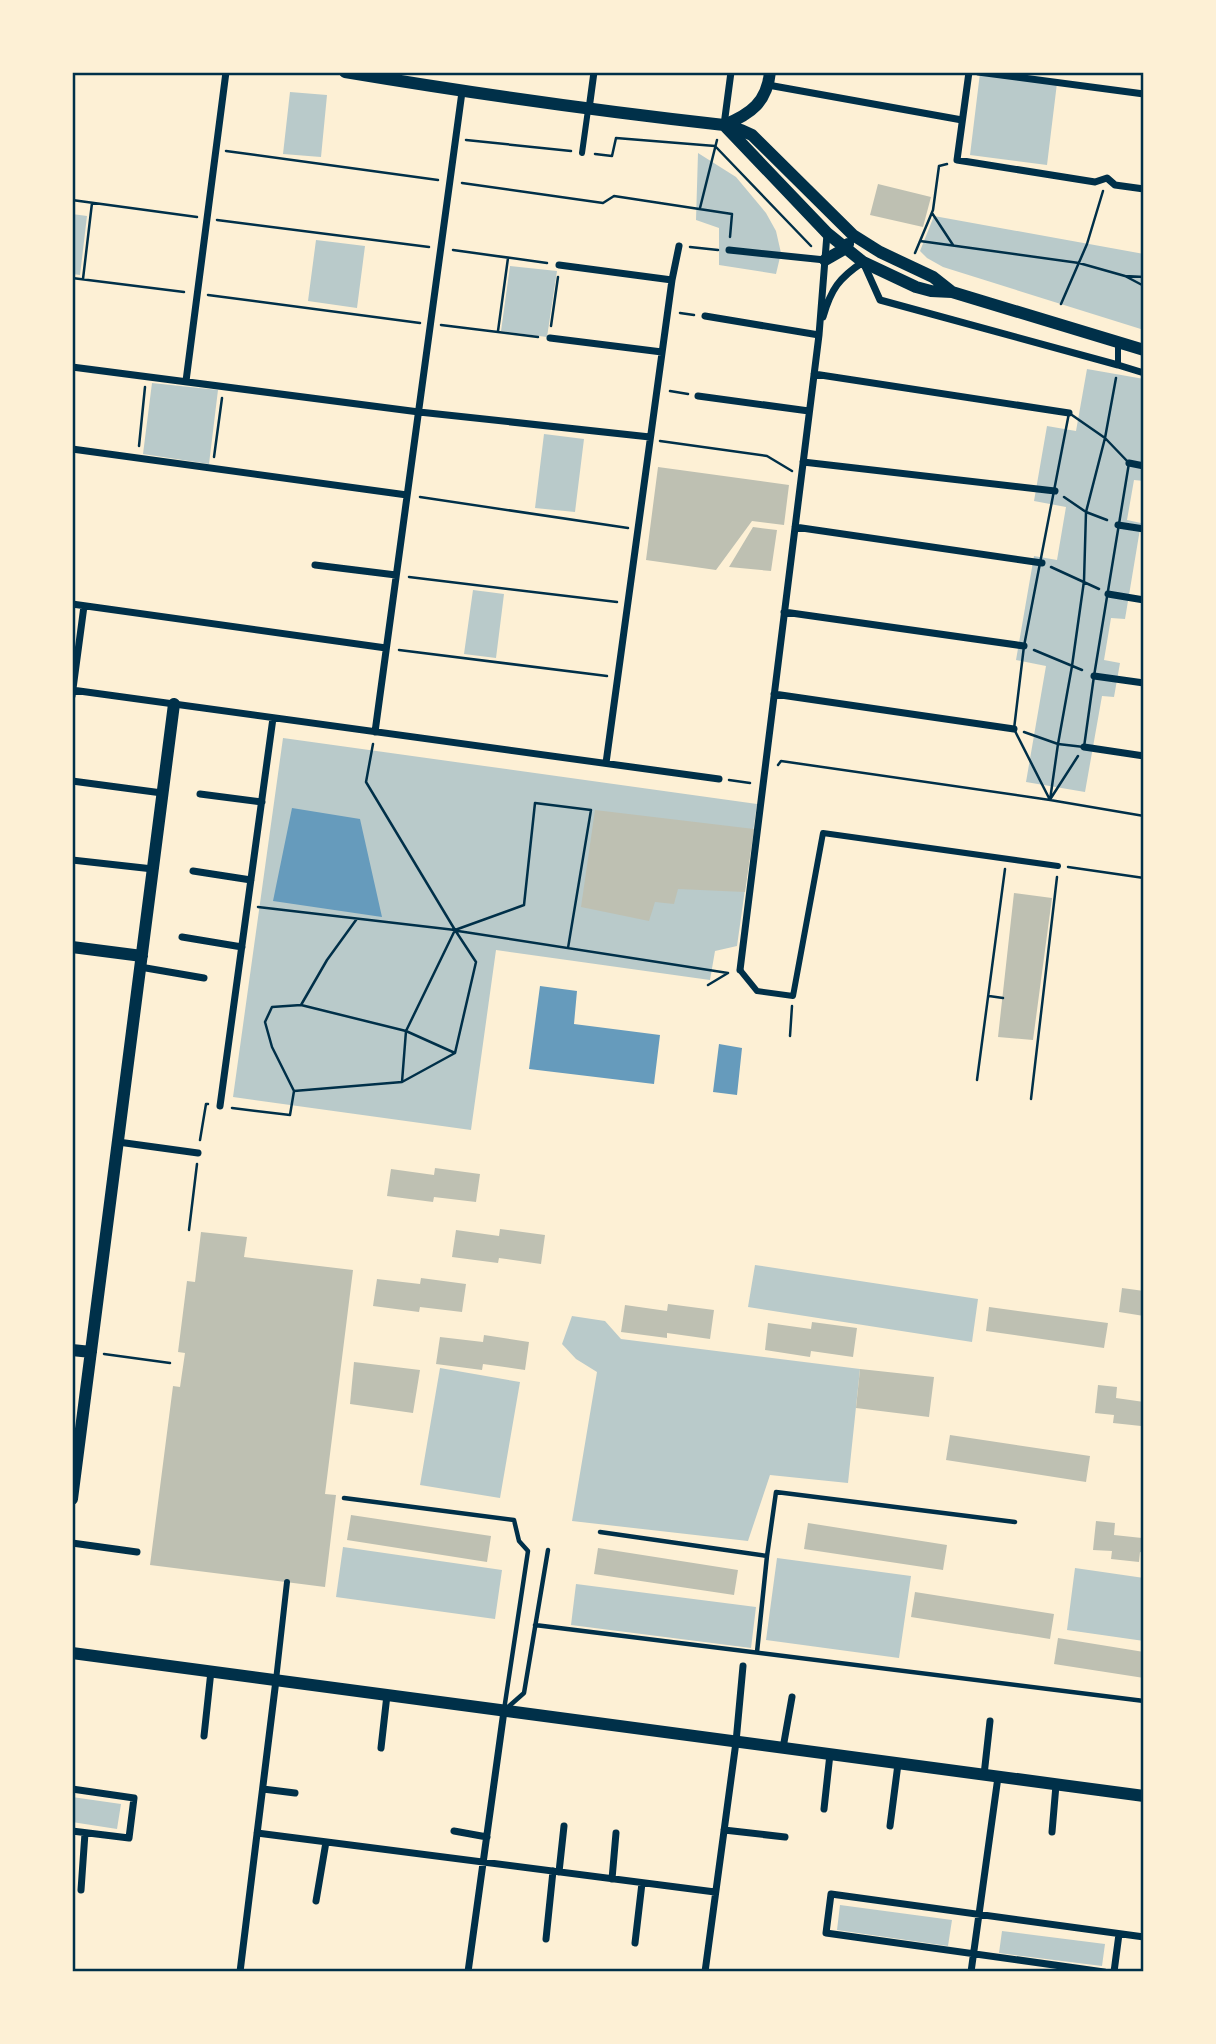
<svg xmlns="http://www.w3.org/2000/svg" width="1216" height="2044" viewBox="0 0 1216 2044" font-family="'Archivo Narrow',sans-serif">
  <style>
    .green { fill: #b9caca }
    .water { fill: #669bbc }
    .building { fill: #bec0b2 }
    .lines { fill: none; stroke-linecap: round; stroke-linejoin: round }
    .path { stroke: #003049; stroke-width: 2.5 }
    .service { stroke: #003049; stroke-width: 4.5 }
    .pedestrian { stroke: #003049; stroke-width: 6 }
    .minor { stroke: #003049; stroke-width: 7 }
    .tertiary { stroke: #003049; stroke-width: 12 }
    .neatline { fill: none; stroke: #003049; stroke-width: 2.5 }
  </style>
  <rect width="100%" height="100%" fill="#fdf0d5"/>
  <!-- green -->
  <path class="green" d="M 980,73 L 1057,83 L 1047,165 L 970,155 Z
    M 290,92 L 327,95 L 321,157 L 283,154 Z
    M 698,153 L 736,177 L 766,213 L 776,231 L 781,253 L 776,274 L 719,265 L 719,228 L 696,220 Z
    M 72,214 L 87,216 L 80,275 L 72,274 Z
    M 934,216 L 1144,254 L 1144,330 L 943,267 L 927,258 L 920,251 Z
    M 316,240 L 365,246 L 357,308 L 308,301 Z
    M 510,266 L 557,271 L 547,337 L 501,331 Z
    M 1087,369 L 1144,379 L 1144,481 L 1134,480 L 1127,520 L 1141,523 L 1125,619 L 1111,618 L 1104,660 L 1120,663 L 1114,697 L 1102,696 L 1085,792 L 1026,782 L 1046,666 L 1016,660 L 1034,556 L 1057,560 L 1066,507 L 1034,501 L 1047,426 L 1076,431 Z
    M 152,383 L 218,390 L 209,464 L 143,454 Z
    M 544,434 L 584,439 L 575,512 L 535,508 Z
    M 473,590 L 504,594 L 496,658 L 464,654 Z
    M 283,738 L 757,804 L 737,946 L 715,951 L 710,980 L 496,950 L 471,1130 L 233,1097 Z
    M 755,1265 L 978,1299 L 972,1342 L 748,1307 Z
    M 572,1316 L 605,1321 L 621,1339 L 860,1369 L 848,1483 L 770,1475 L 748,1541 L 572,1521 L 597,1372 L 576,1359 L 562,1344 Z
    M 440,1368 L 520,1382 L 500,1498 L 420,1485 Z
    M 343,1547 L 502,1570 L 495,1619 L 336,1597 Z
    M 777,1558 L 911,1576 L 899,1658 L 766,1640 Z
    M 1075,1568 L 1144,1578 L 1144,1641 L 1067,1630 Z
    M 576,1584 L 756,1607 L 751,1648 L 571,1625 Z
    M 72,1797 L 121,1804 L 117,1829 L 72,1822 Z
    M 840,1905 L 952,1920 L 948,1946 L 837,1930 Z
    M 1002,1931 L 1105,1944 L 1102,1966 L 999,1953 Z"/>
  <!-- water -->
  <path class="water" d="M 292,808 L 360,819 L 382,917 L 273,901 Z
    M 540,986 L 577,991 L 574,1024 L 660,1035 L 654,1084 L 529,1069 Z
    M 719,1044 L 742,1048 L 737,1095 L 713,1092 Z"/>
  <!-- building -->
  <path class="building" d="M 878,184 L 931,197 L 923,227 L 870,215 Z
    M 658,467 L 789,485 L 784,525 L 752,521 L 716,570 L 646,560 Z
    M 753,527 L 777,530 L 771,571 L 729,567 Z
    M 595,810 L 754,829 L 745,892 L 678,889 L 674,904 L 655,902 L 649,921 L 581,907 Z
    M 1014,893 L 1052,898 L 1033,1040 L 998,1037 Z
    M 435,1168 L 480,1174 L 476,1202 L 434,1197 L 433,1202 L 387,1196 L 391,1169 L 434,1175 Z
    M 500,1229 L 545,1235 L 541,1264 L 499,1258 L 498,1263 L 452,1257 L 456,1230 L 499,1236 Z
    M 201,1232 L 247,1237 L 244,1257 L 353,1270 L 325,1494 L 336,1495 L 325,1587 L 150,1565 L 173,1386 L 180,1387 L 185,1353 L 178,1352 L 187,1281 L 195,1282 Z
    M 421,1278 L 466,1284 L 462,1312 L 420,1307 L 419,1312 L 373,1306 L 377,1279 L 420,1284 Z
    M 1122,1288 L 1144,1291 L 1144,1316 L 1119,1312 Z
    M 668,1304 L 714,1310 L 710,1339 L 667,1333 L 667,1338 L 621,1332 L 625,1305 L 667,1311 Z
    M 989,1307 L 1108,1323 L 1104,1348 L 986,1331 Z
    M 812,1322 L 857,1328 L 853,1357 L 811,1351 L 810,1357 L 765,1350 L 768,1323 L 811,1329 Z
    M 484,1335 L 529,1342 L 525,1370 L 483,1364 L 482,1370 L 436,1364 L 440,1337 L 483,1342 Z
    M 354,1362 L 420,1370 L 413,1413 L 350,1404 Z
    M 860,1369 L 934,1377 L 929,1417 L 856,1408 Z
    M 1098,1385 L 1117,1387 L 1116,1398 L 1144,1402 L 1144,1416 L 1142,1416 L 1141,1426 L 1113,1423 L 1114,1415 L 1095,1413 Z
    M 950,1435 L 1090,1456 L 1086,1482 L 946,1460 Z
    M 351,1515 L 491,1536 L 487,1562 L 347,1540 Z
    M 1096,1521 L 1115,1523 L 1114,1535 L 1142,1538 L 1142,1530 L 1144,1530 L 1144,1553 L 1140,1552 L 1139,1562 L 1111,1559 L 1112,1551 L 1093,1550 Z
    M 808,1523 L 947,1545 L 943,1570 L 804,1549 Z
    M 598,1548 L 738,1570 L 734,1595 L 594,1574 Z
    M 915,1592 L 1054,1614 L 1050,1639 L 911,1617 Z
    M 1058,1638 L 1144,1652 L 1144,1678 L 1054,1664 Z"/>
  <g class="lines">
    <!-- path -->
    <path class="path" d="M 466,140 L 571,151
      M 226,151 L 438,180
      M 595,154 L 612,156 L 616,138 L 715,146 L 811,246
      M 462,183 L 603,203 L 614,196 L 732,214 L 730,237
      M 72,200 L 197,217
      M 700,208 L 717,140
      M 932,213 L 953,245
      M 217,220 L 429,247
      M 920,241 L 1079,263 L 1125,276
      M 690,247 L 718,250
      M 453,250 L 547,263
      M 915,253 L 933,210 L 939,166 L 947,164
      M 1144,277 L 1125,276 L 1144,286
      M 72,278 L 184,292
      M 83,279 L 92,203
      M 208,295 L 420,323
      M 1061,304 L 1087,244 L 1103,191
      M 680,313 L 694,315
      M 441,325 L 538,337
      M 551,326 L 558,277
      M 498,331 L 508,258
      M 670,391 L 688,394
      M 1069,413 L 1105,438 L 1129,463 L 1094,676 L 1084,747 L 1058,744 L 1050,800 L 1014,729 L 1024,646 Z
      M 660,441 L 767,456 L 792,471
      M 139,446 L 145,387
      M 214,457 L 222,398
      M 420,497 L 628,528
      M 1064,497 L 1086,512 L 1107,520
      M 1051,567 L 1099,589
      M 409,577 L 617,602
      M 399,650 L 607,676
      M 1034,650 L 1082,670
      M 1024,732 L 1058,744 L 1072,666 L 1084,581 L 1086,512 L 1105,438 L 1116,378
      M 778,765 L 781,761 L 1050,800 L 1144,816
      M 729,780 L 750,783
      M 1051,798 L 1078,756
      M 1068,867 L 1144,878
      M 258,907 L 455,930 L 366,782 L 373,744
      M 455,930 L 524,905 L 535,803 L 591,810 L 568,948
      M 458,931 L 728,973
      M 708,985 L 728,973
      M 989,996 L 1003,998
      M 301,1005 L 327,960 L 356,920
      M 790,1036 L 792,1006
      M 977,1080 L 1005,869
      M 402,1082 L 455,1053 L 406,1031 L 455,930 L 476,962 L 455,1053
      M 1031,1099 L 1057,877
      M 232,1108 L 290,1115 L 294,1091 L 272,1047 L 265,1022 L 272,1007 L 301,1005 L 406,1031 L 402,1082 L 294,1091
      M 200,1140 L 206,1104 L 208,1104
      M 189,1230 L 197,1164
      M 104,1354 L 170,1363"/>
    <!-- service -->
    <path class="service" d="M 344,1498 L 514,1520 L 519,1541 L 528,1551 L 504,1710
      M 600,1532 L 767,1556
      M 535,1625 L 1144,1701
      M 757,1652 L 767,1556 L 776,1492 L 1015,1522
      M 507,1708 L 524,1693 L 548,1550"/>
    <!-- pedestrian -->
    <path class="pedestrian" d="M 582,153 L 588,110
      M 1118,365 L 1118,342
      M 740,970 L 757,991 L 793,996 L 823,833 L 1058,866
      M 276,1680 L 287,1582"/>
    <!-- minor -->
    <path class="minor" d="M 969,72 L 957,160 L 1095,182 L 1107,178 L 1115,185 L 1144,189
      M 978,72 L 1144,94
      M 768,85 L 962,120
      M 589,109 L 594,72
      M 724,125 L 731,72
      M 729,250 L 825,260
      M 559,265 L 672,280
      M 705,316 L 819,335
      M 823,317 C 831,289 839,278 863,262 L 880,300 L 1118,365 L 1144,373
      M 550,338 L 662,352
      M 72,367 L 419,412 L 650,437
      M 814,374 L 1069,413
      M 186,381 L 226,72
      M 698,396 L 809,411
      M 72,449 L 407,495
      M 803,462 L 1055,491
      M 1129,463 L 1144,466
      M 1118,525 L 1144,529
      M 795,527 L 1042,563
      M 315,565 L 396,575
      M 1108,594 L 1144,600
      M 72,604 L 386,648
      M 784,612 L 1024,646
      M 1094,676 L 1144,683
      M 72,690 L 719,779
      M 774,694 L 1014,729
      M 72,696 L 84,606
      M 375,732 L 462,92
      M 1084,747 L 1144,756
      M 606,763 L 672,280 L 679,246
      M 72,781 L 162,793
      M 200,794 L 262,802
      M 72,860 L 153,869
      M 193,871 L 251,880
      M 182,937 L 242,947
      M 140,967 L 204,978
      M 740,970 L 819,335 L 827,234
      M 220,1106 L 273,718
      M 118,1142 L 198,1153
      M 72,1543 L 137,1552
      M 204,1736 L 211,1671
      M 381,1748 L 387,1695
      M 783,1748 L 792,1697
      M 984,1775 L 990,1721
      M 72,1789 L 134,1798 L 129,1838 L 72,1831
      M 263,1789 L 295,1793
      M 824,1809 L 830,1754
      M 890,1826 L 898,1764
      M 724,1830 L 785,1837
      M 454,1831 L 487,1837
      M 1052,1832 L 1056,1785
      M 257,1833 L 715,1892
      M 559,1872 L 564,1826
      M 612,1879 L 616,1833
      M 81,1890 L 85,1833
      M 316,1901 L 326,1842
      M 546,1939 L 553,1871
      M 635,1943 L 642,1883
      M 240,1972 L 276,1680
      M 468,1972 L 504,1711
      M 705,1972 L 736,1742 L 743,1666
      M 971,1972 L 998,1777
      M 1104,1972 L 826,1933 L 831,1894 L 1144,1937
      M 1114,1972 L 1119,1934"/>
    <!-- tertiary -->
    <path class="tertiary" d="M 345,72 C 471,93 597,111 724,125 C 751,114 767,102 770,72
      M 825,260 L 846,248 L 848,244
      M 952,292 L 933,277 L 880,252 L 853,235 L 752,135 L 741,130 L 724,125 L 827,233 L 863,262 L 916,287 L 931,291 L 952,292 L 1144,350
      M 72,947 L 142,956
      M 72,1350 L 91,1352
      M 72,1499 L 174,704
      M 72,1653 L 1144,1796"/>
  </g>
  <!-- border -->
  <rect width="1216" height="2044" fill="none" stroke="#fdf0d5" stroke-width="147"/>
  <rect x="74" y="74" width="1068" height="1896" class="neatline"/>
</svg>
